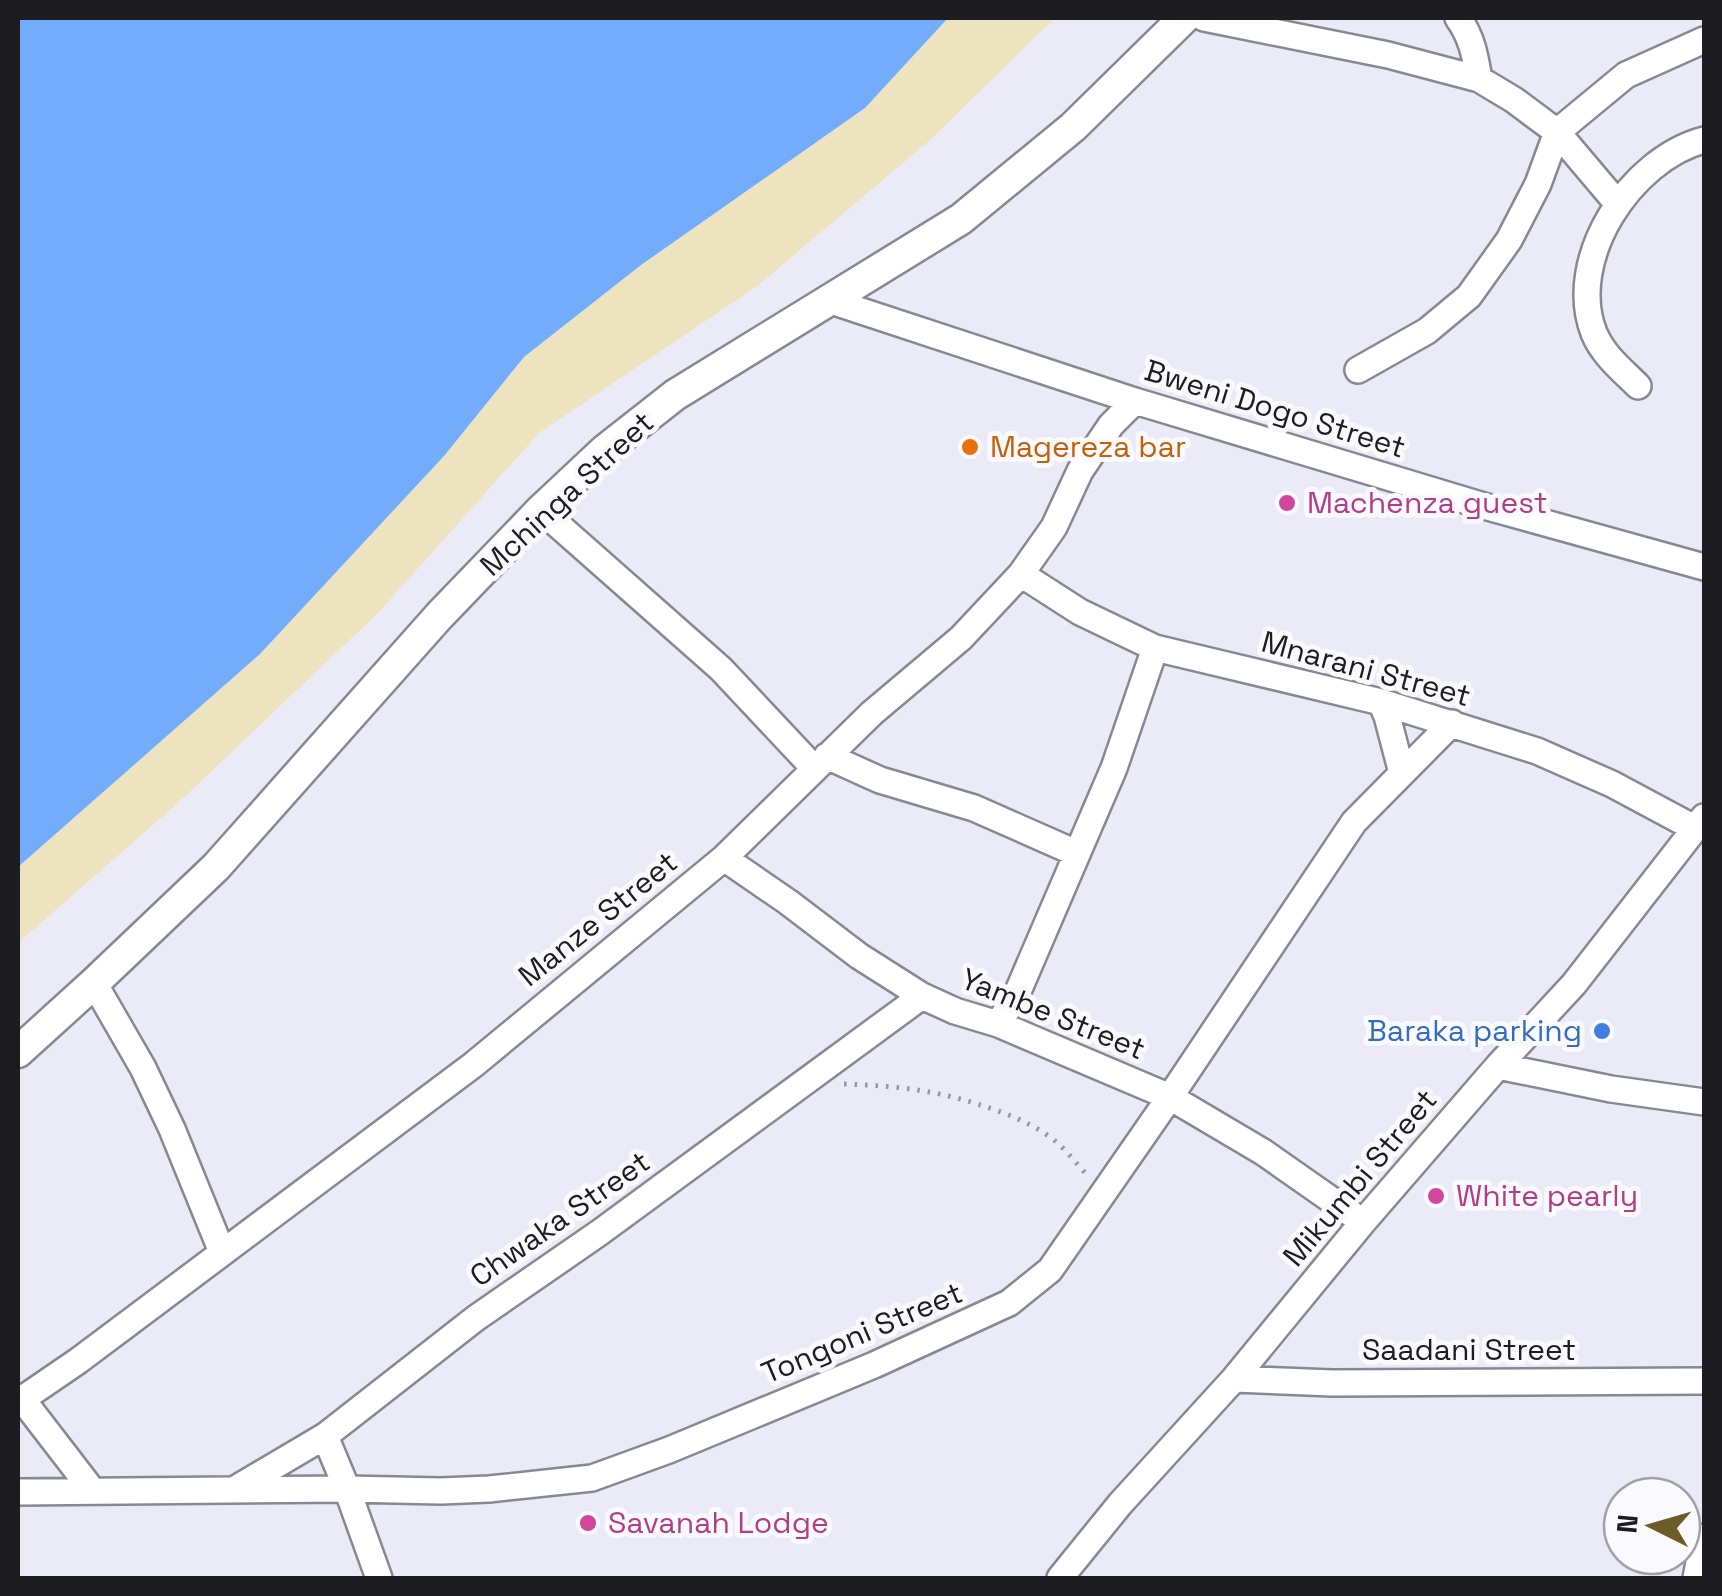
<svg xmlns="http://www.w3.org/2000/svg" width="1722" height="1596" viewBox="0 0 1722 1596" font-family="'Space Grotesk',sans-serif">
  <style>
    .sand { fill: #ede3be }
    .water { fill: #73acfa }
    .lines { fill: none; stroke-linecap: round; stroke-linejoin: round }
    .minor-casing { stroke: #888893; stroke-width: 30 }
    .major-casing { stroke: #888893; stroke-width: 35 }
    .path { stroke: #96969f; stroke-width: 5; stroke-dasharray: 2.5 8; stroke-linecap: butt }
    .minor { stroke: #fff; stroke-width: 25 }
    .major { stroke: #fff; stroke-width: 30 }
    .food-dot { fill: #e8710a; stroke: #f9f9fe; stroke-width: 4 }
    .hotel-dot { fill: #d1479c; stroke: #f9f9fe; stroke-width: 4 }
    .shop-dot { fill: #3f7fe0; stroke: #f9f9fe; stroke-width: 4 }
    .labels { text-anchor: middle; stroke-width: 10; stroke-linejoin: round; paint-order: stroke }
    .street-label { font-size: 30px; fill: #1d1d21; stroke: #f9f9fe }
    .food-label { font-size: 30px; fill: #c56008; stroke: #f9f9fe; text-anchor: start }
    .hotel-label { font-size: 30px; fill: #b23c85; stroke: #f9f9fe; text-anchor: start }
    .shop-label { font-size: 30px; fill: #366cbe; stroke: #f9f9fe; text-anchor: end }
  </style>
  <rect width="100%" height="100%" fill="#ebebf8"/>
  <!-- sand -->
  <path class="sand" d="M 948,18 L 1055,18 L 929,141 L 756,287 L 539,433 L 377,614 L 178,803 L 18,943 L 18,867 L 260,654 L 444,456 L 524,357 L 641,265 L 865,108 Z"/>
  <!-- water -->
  <path class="water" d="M 18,18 L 948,18 L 865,108 L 641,265 L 524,357 L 444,456 L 260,654 L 18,867 Z"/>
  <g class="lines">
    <defs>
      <path id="minor" d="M 1204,18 L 1388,55 L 1479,79 L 1514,100 L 1557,132 L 1617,203
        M 1458,18 C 1472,37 1475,56 1479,79
        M 831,301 L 1135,401 L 1484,506 L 1704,567
        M 1358,370 L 1427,331 L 1469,296 L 1509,240 L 1538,184 L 1557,132 L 1626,75 L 1704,40
        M 1638,386 C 1622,370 1603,355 1594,333 C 1565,259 1631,159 1704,140
        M 541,510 L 721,669 L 814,768
        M 1021,574 L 1080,612 L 1155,648 L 1381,702 L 1537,751 L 1612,784 L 1696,829
        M 1381,702 L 1387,716 L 1402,773
        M 827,756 L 880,780 L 974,808 L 1076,853
        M 724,858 L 788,902 L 859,956 L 922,996 L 955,1011 L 998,1024 L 1170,1097 L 1263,1152 L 1363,1222
        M 94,983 L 143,1068 L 172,1129 L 222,1252
        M 998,1024 L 1016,996 L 1114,768 L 1155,648
        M 1498,1066 L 1611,1089 L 1704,1102
        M 1234,1379 L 1332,1383 L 1704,1381
        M 22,1399 L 92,1490
        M 18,1402 L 78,1361 L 473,1065 L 724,858 L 872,713 L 961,638 L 1021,574 L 1054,527 L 1080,471 L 1111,425 L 1135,401
        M 325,1436 L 347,1489 L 379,1578
        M 237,1488 L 325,1436 L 476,1318 L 599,1233 L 922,996
        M 18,1492 L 347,1489 L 441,1491 L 489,1489 L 592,1478 L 669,1450 L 874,1365 L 1009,1303 L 1050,1270 L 1170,1097 L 1354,822 L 1452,723
        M 1060,1578 L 1120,1504 L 1234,1379 L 1363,1222 L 1498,1066 L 1574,984 L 1704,817
        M 1696,1578 L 1704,1537"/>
      <path id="major" d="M 18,1052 L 94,983 L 216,867 L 439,616 L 541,510 L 605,450 L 675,395 L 961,219 L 1073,127 L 1184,18"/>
    </defs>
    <!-- minor casing -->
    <use href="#minor" class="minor-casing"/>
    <!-- major casing -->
    <use href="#major" class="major-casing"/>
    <!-- path -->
    <path class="path" d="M 844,1084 C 901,1086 944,1091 998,1111 C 1018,1118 1037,1127 1054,1140 C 1066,1150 1076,1163 1087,1175"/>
    <!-- minor -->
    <use href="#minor" class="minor"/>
    <!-- major -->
    <use href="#major" class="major"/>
  </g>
  <!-- markers -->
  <circle class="food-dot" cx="970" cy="447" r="10"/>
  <g class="hotel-dot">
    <circle cx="1287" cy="503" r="10"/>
    <circle cx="1436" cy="1196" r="10"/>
    <circle cx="588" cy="1523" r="10"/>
  </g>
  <circle class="shop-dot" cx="1602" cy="1031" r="10"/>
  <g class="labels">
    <!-- street labels -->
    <g class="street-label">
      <text transform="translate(1275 409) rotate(17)" y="10">Bweni Dogo Street</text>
      <text transform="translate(567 494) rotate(-43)" y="10">Mchinga Street</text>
      <text transform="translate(1366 669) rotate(15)" y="10">Mnarani Street</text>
      <text transform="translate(598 919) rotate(-39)" y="10">Manze Street</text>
      <text transform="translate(1053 1014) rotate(22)" y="10">Yambe Street</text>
      <text transform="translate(1360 1178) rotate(-50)" y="10">Mikumbi Street</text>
      <text transform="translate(560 1219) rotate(-35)" y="10">Chwaka Street</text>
      <text transform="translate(862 1333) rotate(-23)" y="10">Tongoni Street</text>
      <text x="1469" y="1360">Saadani Street</text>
    </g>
    <!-- food labels -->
    <g class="food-label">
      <text x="990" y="457">Magereza bar</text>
    </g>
    <!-- hotel labels -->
    <g class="hotel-label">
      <text x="1307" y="513">Machenza guest</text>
      <text x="1456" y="1206">White pearly</text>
      <text x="608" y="1533">Savanah Lodge</text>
    </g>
    <!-- shop labels -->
    <g class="shop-label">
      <text x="1582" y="1041">Baraka parking</text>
    </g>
  </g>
  <!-- border -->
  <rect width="1722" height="1596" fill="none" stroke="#1d1d21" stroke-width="40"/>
  <!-- north arrow -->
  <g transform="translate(1652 1526) rotate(275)"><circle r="48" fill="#f9f9fe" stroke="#a1a1a6" stroke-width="2.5"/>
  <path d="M0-8L18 38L0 25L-18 38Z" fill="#6d5c2a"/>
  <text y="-15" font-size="28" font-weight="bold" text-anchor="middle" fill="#1d1d21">N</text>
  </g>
</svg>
